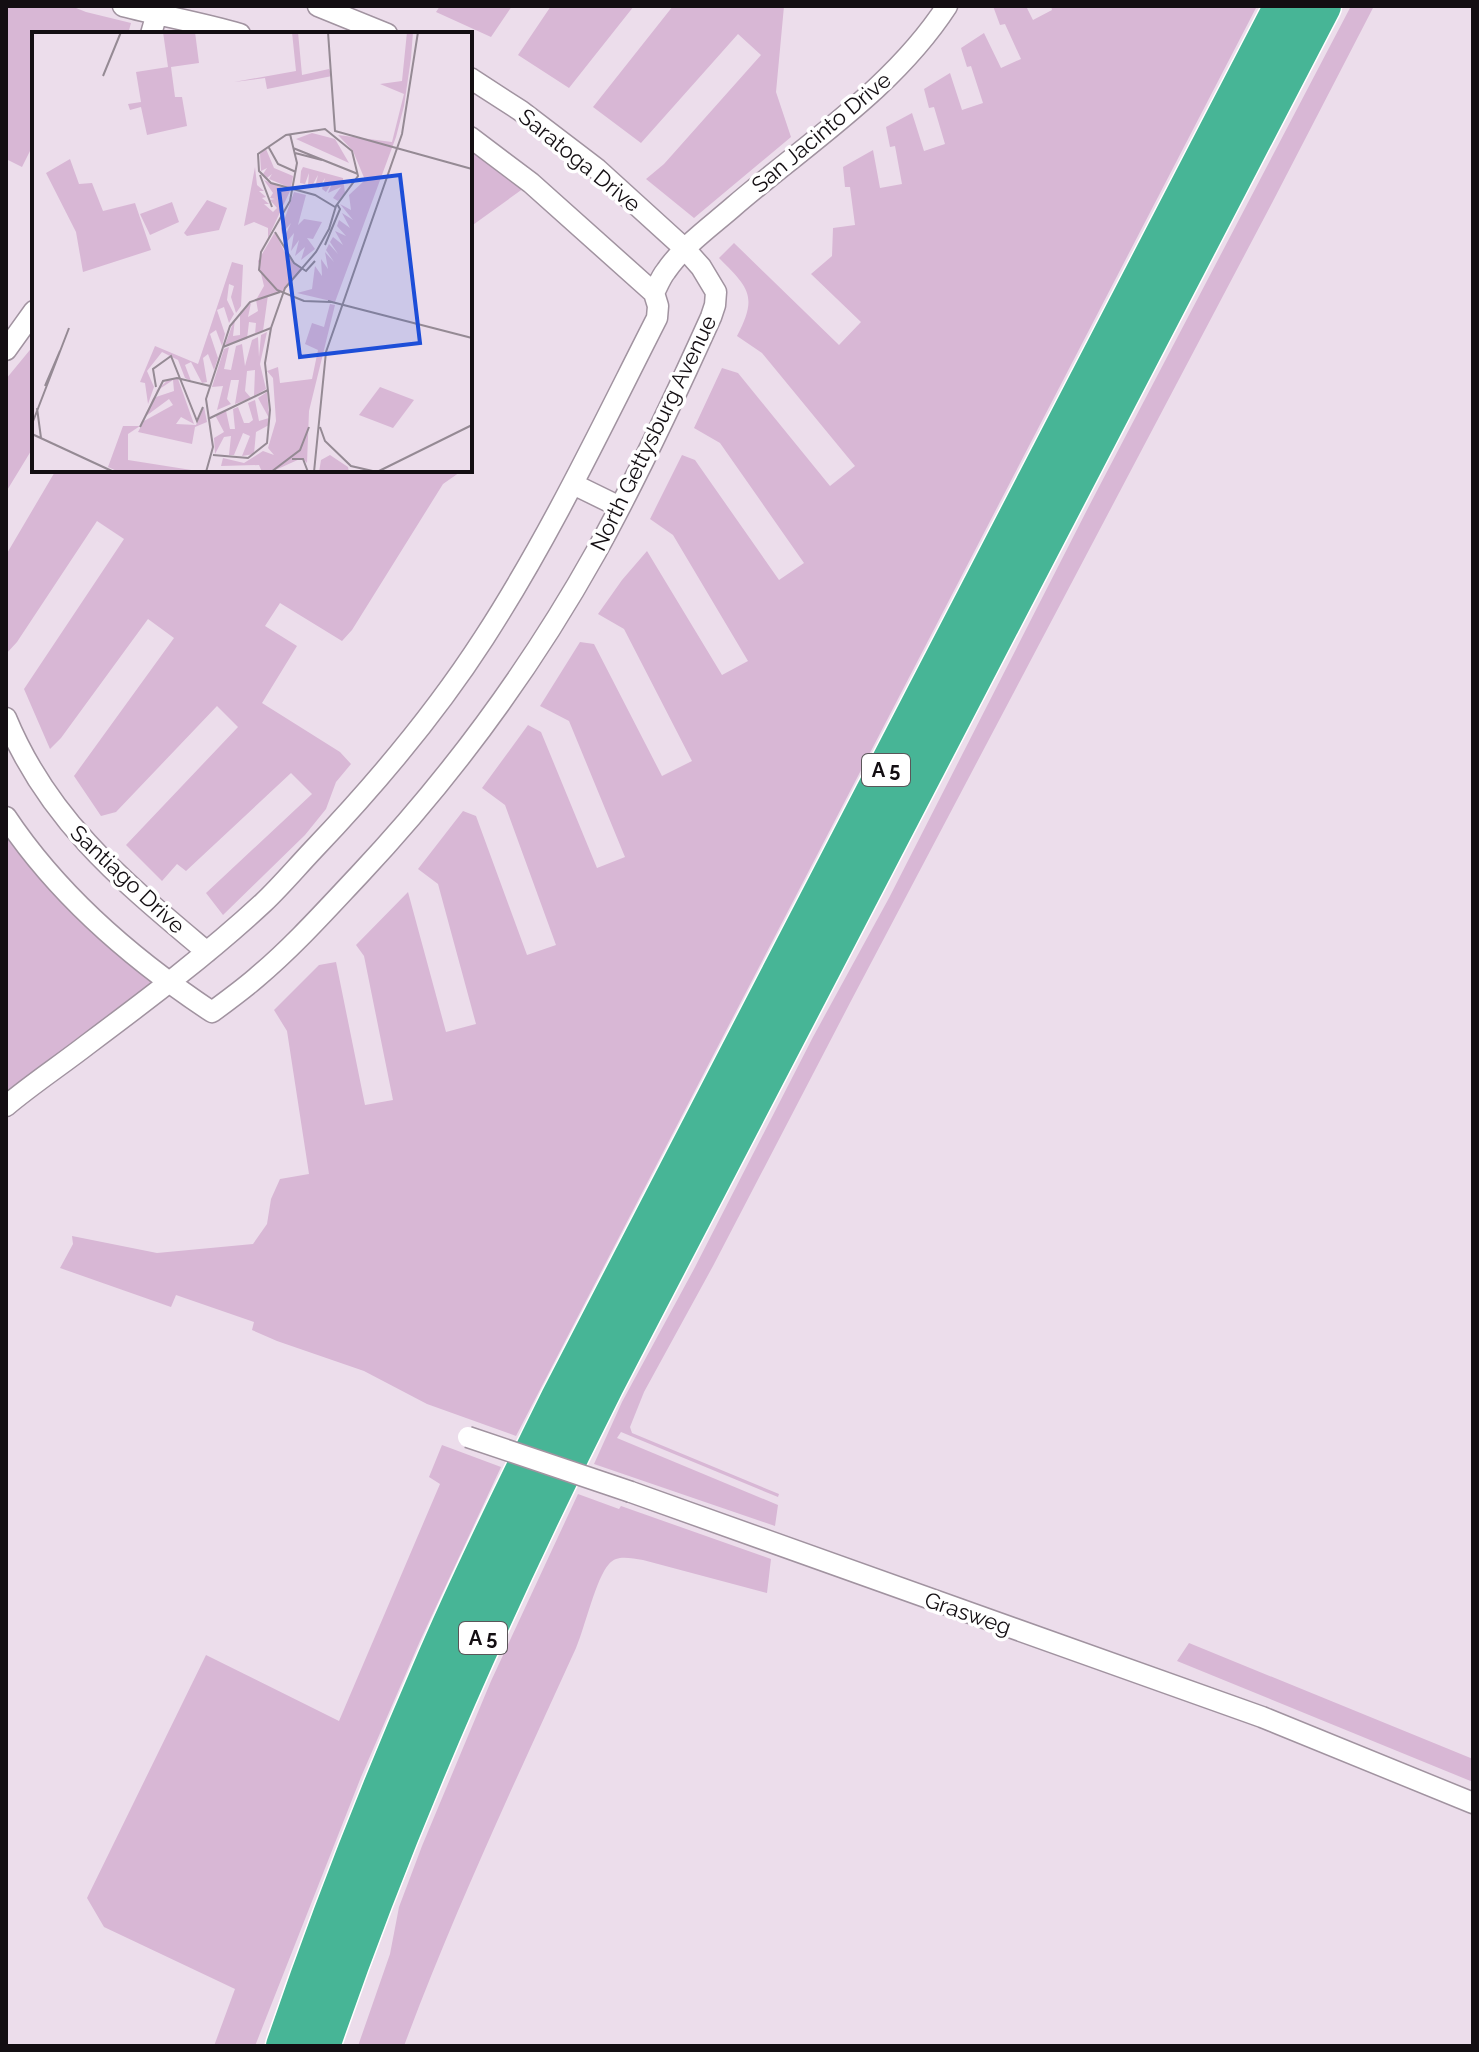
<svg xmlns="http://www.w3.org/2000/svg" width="1479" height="2052" viewBox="0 0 1479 2052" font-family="Raleway,sans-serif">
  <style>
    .green { fill: #d8b7d5 }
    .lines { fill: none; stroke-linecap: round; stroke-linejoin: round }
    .street-casing { stroke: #a193a0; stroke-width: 23 }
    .highway-casing { stroke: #fff; stroke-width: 41 }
    .street { stroke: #fff; stroke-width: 20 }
    .highway { stroke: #47b596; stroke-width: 38 }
    .street-bridge-casing { stroke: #a193a0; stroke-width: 23; stroke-linecap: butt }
    .street-bridge { stroke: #fff; stroke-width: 20 }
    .labels { text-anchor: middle; stroke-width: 7; stroke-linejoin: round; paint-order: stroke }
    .shield { fill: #fff; stroke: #5a5659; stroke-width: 2 }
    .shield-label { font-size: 20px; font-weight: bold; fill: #130e12 }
    .street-label { font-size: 22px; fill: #130e12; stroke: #fff }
    .inset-road { fill: none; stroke: #958a94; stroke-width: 2 }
    .view { fill: #1d4ed8; fill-opacity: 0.15; stroke: #1d4ed8; stroke-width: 4 }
    .inset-edge { fill: none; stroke: #130e12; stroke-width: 4 }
  </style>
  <rect width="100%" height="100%" fill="#ecddeb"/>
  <!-- green -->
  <path class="green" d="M 6,6 L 71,6 L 86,12 L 131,23 L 128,34 L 34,34 L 34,143 L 22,167 L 6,159 Z
    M 440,6 L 512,6 L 491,37 L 436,12 Z
    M 551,6 L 634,6 L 569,88 L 518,55 Z
    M 673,6 L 784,6 L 776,92 L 791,137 L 694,218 L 646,179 L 664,164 L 761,55 L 738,34 L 641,143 L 593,107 Z
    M 993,6 L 1026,6 L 1033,20 L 1052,10 L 1051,6 L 1257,6 L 516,1436 L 427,1404 L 364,1371 L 277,1341 L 252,1330 L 254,1322 L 176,1295 L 171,1307 L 60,1268 L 73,1244 L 72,1236 L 157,1253 L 253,1244 L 267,1224 L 271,1199 L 280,1179 L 309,1174 L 287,1031 L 274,1010 L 319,965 L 336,962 L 365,1105 L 393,1100 L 364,956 L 356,945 L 408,892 L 446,1032 L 476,1024 L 438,884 L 418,869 L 463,811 L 476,816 L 527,955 L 556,945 L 505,805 L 482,788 L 528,725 L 541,732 L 597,868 L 625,857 L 569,721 L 540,706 L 580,642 L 594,644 L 662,776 L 692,761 L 624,629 L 598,614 L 622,580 L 647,551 L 722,675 L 748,661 L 673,535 L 650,519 L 682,455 L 695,460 L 779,580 L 804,563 L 720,443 L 694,428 L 722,368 L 738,373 L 830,486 L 855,466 L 762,353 L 737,336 C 758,296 749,288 719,258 L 734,243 L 839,345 L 861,322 L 811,274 L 832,256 L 833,228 L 855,225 L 850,187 L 845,187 L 843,167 L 873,150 L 880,188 L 902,184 L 895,146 L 890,147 L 886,127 L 912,113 L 924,151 L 945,144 L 934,107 L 929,108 L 924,89 L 950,73 L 962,110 L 983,103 L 971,66 L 967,67 L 961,48 L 984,33 L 1001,68 L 1021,59 L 1005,24 L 1000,25 Z
    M 1351,6 L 1374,6 L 1272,203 L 852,999 L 713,1266 L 644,1392 L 630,1427 L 632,1433 L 779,1494 L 778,1497 L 621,1432 L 617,1438 L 778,1505 L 775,1526 L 594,1464 L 622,1402 L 694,1269 L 813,1037 L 889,898 L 1089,506 Z
    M 470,137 L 531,183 L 470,227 Z
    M 34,345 L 34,446 L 6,492 L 6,379 Z
    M 56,470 L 463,470 L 443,484 L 352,630 L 342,641 L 280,603 L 265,626 L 297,646 L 262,703 L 340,752 L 351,764 L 336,782 L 326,809 L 305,835 L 223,915 L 206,893 L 312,794 L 291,773 L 186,871 L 177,864 L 162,881 L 126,845 L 238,727 L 217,706 L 116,812 L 101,816 L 74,776 L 174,638 L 148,619 L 61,738 L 50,749 L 24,689 L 124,539 L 97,521 L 17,642 L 6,654 L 6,555 Z
    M 6,817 L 169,984 L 6,1106 Z
    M 442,1445 L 501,1467 L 420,1641 L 361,1777 L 255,2046 L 214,2046 L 235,1989 L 104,1927 L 87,1898 L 206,1655 L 339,1721 L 440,1484 L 429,1477 Z
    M 578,1494 L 619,1509 L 621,1506 L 771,1559 L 767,1593 L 643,1560 C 631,1559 618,1554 609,1564 C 596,1578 585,1627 576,1648 C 516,1780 454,1911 404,2046 L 358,2046 L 390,1954 L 399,1907 L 422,1846 L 491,1681 Z
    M 1189,1643 L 1473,1759 L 1473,1782 L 1177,1661 Z"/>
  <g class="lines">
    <defs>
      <path id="street" d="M 123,6 C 162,16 202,23 240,34
        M 318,6 L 387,34
        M 151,34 L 159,6
        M 470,137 L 531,183 L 654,293
        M 6,350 L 34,311
        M 573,484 L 620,507
        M 6,718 C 49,822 124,882 207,952
        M 6,817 C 58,895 135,961 212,1012 C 227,1001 242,990 256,978 C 293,947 326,910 359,875 C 451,777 530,670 596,552 C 638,476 675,397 711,317 L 715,305 L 716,292 L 701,267 L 685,249 L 597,169 L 521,111 L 470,78
        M 6,1106 C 32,1084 61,1065 88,1044 C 148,999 208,954 263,903 C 280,887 296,868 313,850 C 375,785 435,714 484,638 C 550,536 602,426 657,318 L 658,306 L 654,293 C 658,285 661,277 666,271 C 683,246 710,227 733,207 C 807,143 893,89 947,6
        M 631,1492 L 1262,1717 L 1473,1803"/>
      <path id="highway" d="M 285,2046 C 328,1920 377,1795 430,1673 C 470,1580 515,1489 560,1398 L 1283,6
        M 321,2046 C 399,1819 497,1599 605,1385 L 1322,6"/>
    </defs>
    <!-- street casing -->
    <use href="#street" class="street-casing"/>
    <!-- highway casing -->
    <use href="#highway" class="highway-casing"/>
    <!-- street -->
    <use href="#street" class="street"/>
    <!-- highway -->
    <use href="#highway" class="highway"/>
    <defs>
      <path id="street-bridge" d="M 468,1437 L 631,1492"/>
    </defs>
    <!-- street-bridge casing -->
    <use href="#street-bridge" class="street-bridge-casing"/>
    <!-- street-bridge -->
    <use href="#street-bridge" class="street-bridge"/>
  </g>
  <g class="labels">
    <!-- shield labels -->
    <g class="shield">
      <rect x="862" y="754" width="48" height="32" rx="6"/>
      <rect x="459" y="1622" width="48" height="32" rx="6"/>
    </g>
    <g class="shield-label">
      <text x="886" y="777">A 5</text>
      <text x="483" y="1645">A 5</text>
    </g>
    <!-- street labels -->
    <g class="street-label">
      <text transform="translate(821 132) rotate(-40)" y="8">San Jacinto Drive</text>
      <text transform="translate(580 160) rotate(39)" y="8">Saratoga Drive</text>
      <text transform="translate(653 433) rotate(-64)" y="8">North Gettysburg Avenue</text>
      <text transform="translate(128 879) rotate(43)" y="8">Santiago Drive</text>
      <text transform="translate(968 1613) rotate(19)" y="8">Grasweg</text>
    </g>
  </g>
  <!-- overview -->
  <g transform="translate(32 32)">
    <rect width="440" height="440" fill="#ecddeb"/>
    <path d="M 131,0 L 163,0 L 167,31 L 139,35 L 143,65 L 150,65 L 155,94 L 115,103 L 109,75 L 98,78 L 96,72 L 109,70 L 104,40 L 136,35 ZM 260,0 L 266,0 L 270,43 L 297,37 L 300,44 L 235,57 L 233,46 L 202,50 L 264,39 ZM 375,0 L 381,0 L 379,26 L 372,74 L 364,105 L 303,270 L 265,261 L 280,257 L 283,234 L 290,244 L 289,227 L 296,237 L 293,220 L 302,230 L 294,218 L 297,212 L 306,222 L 298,210 L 301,205 L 311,213 L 303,199 L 314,204 L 305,194 L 307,188 L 318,196 L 310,181 L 321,188 L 308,172 L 319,178 L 317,163 L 333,148 L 321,119 L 306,103 L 360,110 L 372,62 L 348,52 L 370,49 ZM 280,101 L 303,107 L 317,131 L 264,107 ZM 234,117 L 242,136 L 261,144 L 259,156 L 237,147 L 240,142 L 235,146 L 231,142 L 235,136 L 229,139 L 228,122 ZM 38,127 L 47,152 L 60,151 L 71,179 L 103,171 L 119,218 L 51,240 L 44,200 L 14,141 ZM 223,135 L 225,153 L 232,159 L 227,159 L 234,165 L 230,166 L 237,172 L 232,172 L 241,180 L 245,176 L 238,168 L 243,167 L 238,166 L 241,161 L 232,148 L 258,159 L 236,206 L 236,196 L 222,190 L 212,194 ZM 271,135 L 311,146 L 313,161 L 306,169 L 301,166 L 309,155 L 296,161 L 301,149 L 294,160 L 290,157 L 293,146 L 287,156 L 283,155 L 286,143 L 280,154 L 276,153 L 277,141 L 273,152 L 268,151 L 269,139 L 263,151 ZM 262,160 L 274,163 L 266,193 L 272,187 L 290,190 L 281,207 L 275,206 L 283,217 L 269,228 L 273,215 L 263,224 L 267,208 L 259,219 L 262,201 L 254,211 L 252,206 L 259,191 L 250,202 L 249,197 ZM 175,168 L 195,176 L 187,198 L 155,204 L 152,201 ZM 140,170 L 147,190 L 118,203 L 108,182 ZM 243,200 L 254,223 L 271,237 L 251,260 L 228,265 L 236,263 L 231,299 L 223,302 L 224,291 L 217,290 L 215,307 L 193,313 L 201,291 L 203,287 L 201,304 L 208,303 L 208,280 L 219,271 L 216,285 L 226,279 L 224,268 L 232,254 L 226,229 ZM 200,230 L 211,233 L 209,274 L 204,281 L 199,265 L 202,254 L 197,252 L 195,268 L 202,282 L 197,291 L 192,275 L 185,278 L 193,302 L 190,314 L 184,298 L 178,302 L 186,326 L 182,338 L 176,322 L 171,326 L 175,350 L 170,351 L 159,330 L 153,333 L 159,349 L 153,346 L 146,328 L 130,320 L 115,339 L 122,355 L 116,372 L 113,351 L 108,350 L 123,314 L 166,332 ZM 298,272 L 303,273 L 277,379 L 275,431 L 270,426 L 239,440 L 230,440 L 227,433 L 189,434 L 191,426 L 212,431 L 231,419 L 242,423 L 236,416 L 244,389 L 241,346 L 235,339 L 246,335 L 248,351 L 280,347 L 286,318 L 273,312 L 280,291 L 292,295 ZM 235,300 L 228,332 L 234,357 L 222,364 L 223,338 L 215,339 L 213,359 L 219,366 L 203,372 L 207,348 L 199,348 L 195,367 L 199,372 L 185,378 L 191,354 L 180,355 L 192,317 L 197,315 L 192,337 L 199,338 L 204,314 L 210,312 L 213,334 L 220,308 L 226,305 L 227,325 L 229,303 ZM 137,347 L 146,347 L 162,392 L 149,385 L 144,392 L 164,393 L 172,375 L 175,390 L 163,395 L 160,412 L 106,400 L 112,389 L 141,373 L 137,367 L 114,384 L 121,366 L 142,359 L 141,348 L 123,360 ZM 348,355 L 382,368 L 361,396 L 327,383 ZM 235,360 L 237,382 L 237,393 L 224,400 L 222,422 L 210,424 L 218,404 L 211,401 L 202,423 L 197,423 L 199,404 L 192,405 L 183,422 L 182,406 L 192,400 L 183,383 L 194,379 L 198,397 L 203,397 L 201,377 L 206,375 L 212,391 L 217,391 L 221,388 L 216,371 L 223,368 L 227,389 L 237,386 L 226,366 ZM 91,394 L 108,394 L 96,402 L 96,428 L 172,440 L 87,440 L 76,435 ZM 298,423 L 316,435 L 317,440 L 287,440 L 289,428 Z" fill="#d8b7d5"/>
    <path class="inset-road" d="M 296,0 L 303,99 L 440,137M 71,44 L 89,0M 258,102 L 265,131 L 258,169 L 229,220 L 227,238 L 245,258 L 272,269 L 299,270M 236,114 L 246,132 L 264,140M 261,116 L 326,142M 263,121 L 290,128M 228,143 L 240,175M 243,200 L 262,231 L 274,239 L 283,229M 293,213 L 308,177 L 305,172M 296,269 L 440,306M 191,315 L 239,296M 13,354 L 28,319M 124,355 L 121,337 L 139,324 L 165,389 L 171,375M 5,376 L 9,406M 176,387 L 236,358M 0,392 L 37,296M 108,395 L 131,349 L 145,346 L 178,354M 288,395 L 293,409 L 319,434 L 345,440M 0,402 L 82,440M 181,423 L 216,426 L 235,411 L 238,378 L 233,331 L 239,296 L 253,256 L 284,220 L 297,197 L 304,174 L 326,144 L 320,119 L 293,97 L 254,103 L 226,122 L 227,139 L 239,151 L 283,163 L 303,175M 260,427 L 271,427 L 276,440M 174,440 L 181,415 L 174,367 L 198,294 L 218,270 L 248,260M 239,440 L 268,418 L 277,395M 282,440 L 294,320 L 370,102 L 386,0M 345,440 L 440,393"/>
    <path class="view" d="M 368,143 L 388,311 L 268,325 L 247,158 Z"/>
    <rect width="440" height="440" class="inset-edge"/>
  </g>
  <!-- border -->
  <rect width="1479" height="2052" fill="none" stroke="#130e12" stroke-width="16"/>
</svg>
